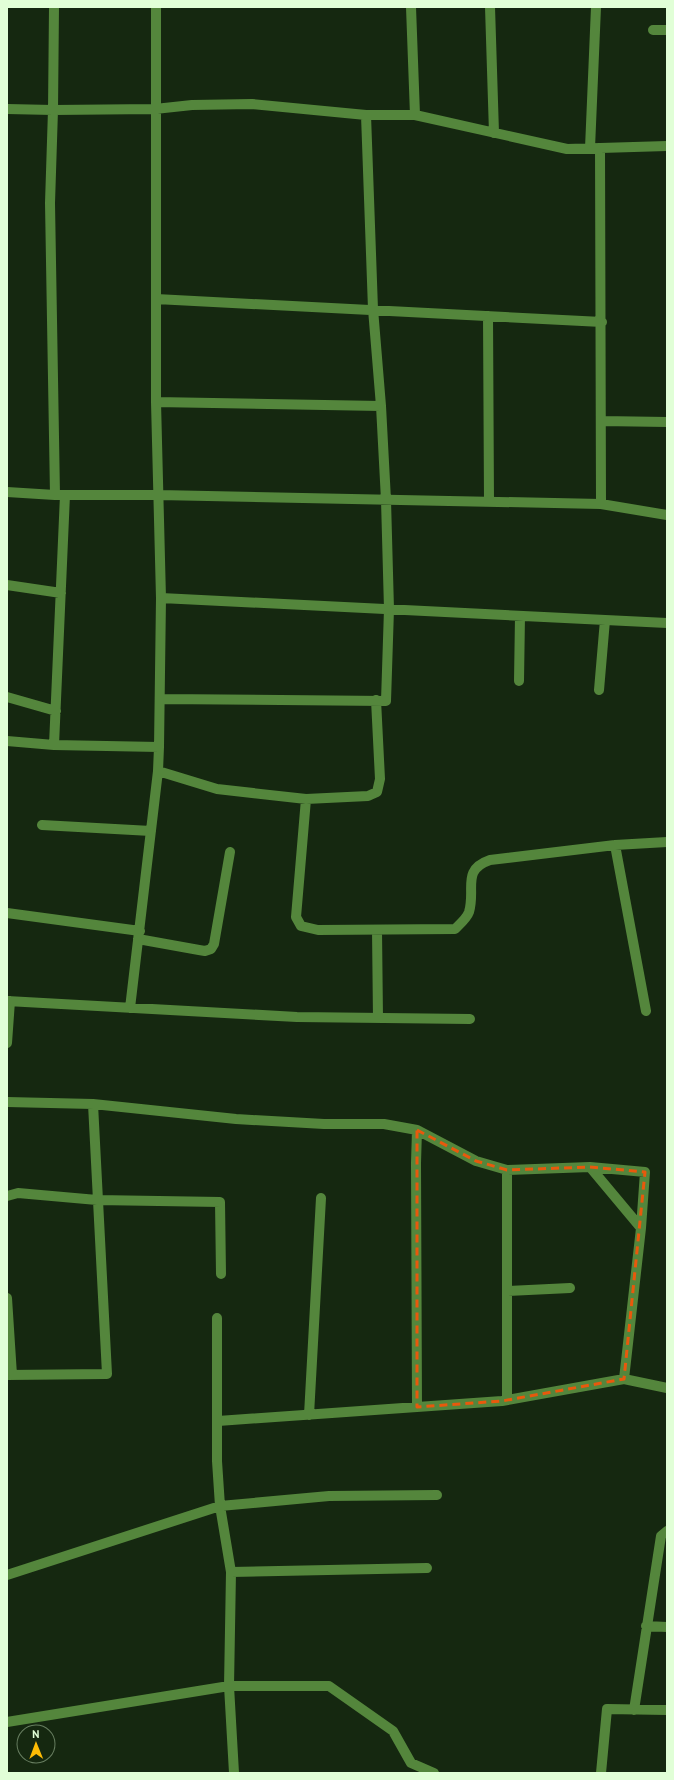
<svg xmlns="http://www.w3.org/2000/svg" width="674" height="1780" viewBox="0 0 674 1780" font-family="'PT Sans',sans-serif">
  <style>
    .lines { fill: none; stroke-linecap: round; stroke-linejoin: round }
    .minor { stroke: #54863c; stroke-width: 10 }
    .marked { fill: none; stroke: #e8590c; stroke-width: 3; stroke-dasharray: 8 5; stroke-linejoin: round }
  </style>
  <rect width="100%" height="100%" fill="#152810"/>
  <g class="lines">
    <!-- minor -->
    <path class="minor" d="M 54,7 L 53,110 L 50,203 L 55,495
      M 411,7 L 415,115
      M 490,7 L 494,133
      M 653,30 L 667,30
      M 7,109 L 53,110 L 155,109 L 192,105 L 252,104 L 366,115 L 415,115 L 567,149 L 667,146
      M 590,148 L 596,7
      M 600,148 L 601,504
      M 156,299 L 602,322
      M 488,316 L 489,502
      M 156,402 L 381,406
      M 601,421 L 667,422
      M 7,492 L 55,495 L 159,495 L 601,504 L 667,515
      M 7,585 L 61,593
      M 161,598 L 667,623
      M 519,681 L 520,616
      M 599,690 L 605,620
      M 7,697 L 56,711
      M 160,699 L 386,701 L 389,609 L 386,500 L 381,406 L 373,309 L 366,115
      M 7,741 L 54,745 L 159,747
      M 54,745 L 65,495
      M 158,771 L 217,789 L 306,799 L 368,796 L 377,792 L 380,779 L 376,700
      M 306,799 L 296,917 L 301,926 L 318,930 L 455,929 C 460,924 467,918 469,912 C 476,889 461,870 490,860 L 615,845 L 667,842
      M 42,825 L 151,831
      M 615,845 L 646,1011
      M 7,913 L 140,931
      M 377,930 L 378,1018
      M 138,939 L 199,950 L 205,951 L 211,949 L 214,944 L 230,852
      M 7,1001 L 297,1017 L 470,1019
      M 130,1008 L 158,771 L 159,747 L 161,598 L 156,402 L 156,7
      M 7,1043 L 10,1001
      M 7,1102 L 93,1104 L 236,1119 L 324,1124 L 384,1124 L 417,1130 L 476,1161 L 507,1170 L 590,1167 L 645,1172 L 641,1228 L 624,1379
      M 417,1130 L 416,1163 L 417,1407
      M 590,1167 L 641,1228
      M 507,1170 L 507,1400
      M 7,1196 L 18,1193 L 97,1200 L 220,1202 L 221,1274
      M 507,1291 L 570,1288
      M 7,1298 L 12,1375
      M 217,1318 L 217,1461 L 220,1506 L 231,1572 L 229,1686 L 234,1773
      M 7,1375 L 107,1374 L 93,1104
      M 309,1415 L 321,1198
      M 218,1421 L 502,1401 L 624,1379 L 667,1388
      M 231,1572 L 427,1568
      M 7,1575 L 220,1506 L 329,1496 L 437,1495
      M 646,1626 L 667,1627
      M 634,1710 L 661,1536 L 667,1531
      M 7,1722 L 229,1686 L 329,1686 L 393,1731 L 411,1763 L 434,1773
      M 601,1773 L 607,1709 L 667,1710"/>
  </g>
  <!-- marked area -->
  <path class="marked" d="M 417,1130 L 476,1161 L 507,1170 L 590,1167 L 645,1172 L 624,1379 L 502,1401 L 417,1407 Z"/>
  <!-- border -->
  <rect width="674" height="1780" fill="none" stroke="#e1ffd7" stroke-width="16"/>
  <!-- north arrow -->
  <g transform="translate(36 1744) rotate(359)"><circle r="19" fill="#152810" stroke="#677e60"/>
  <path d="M0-3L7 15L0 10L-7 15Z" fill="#fdbc05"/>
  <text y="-6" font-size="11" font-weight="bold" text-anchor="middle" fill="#e1ffd7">N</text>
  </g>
</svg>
